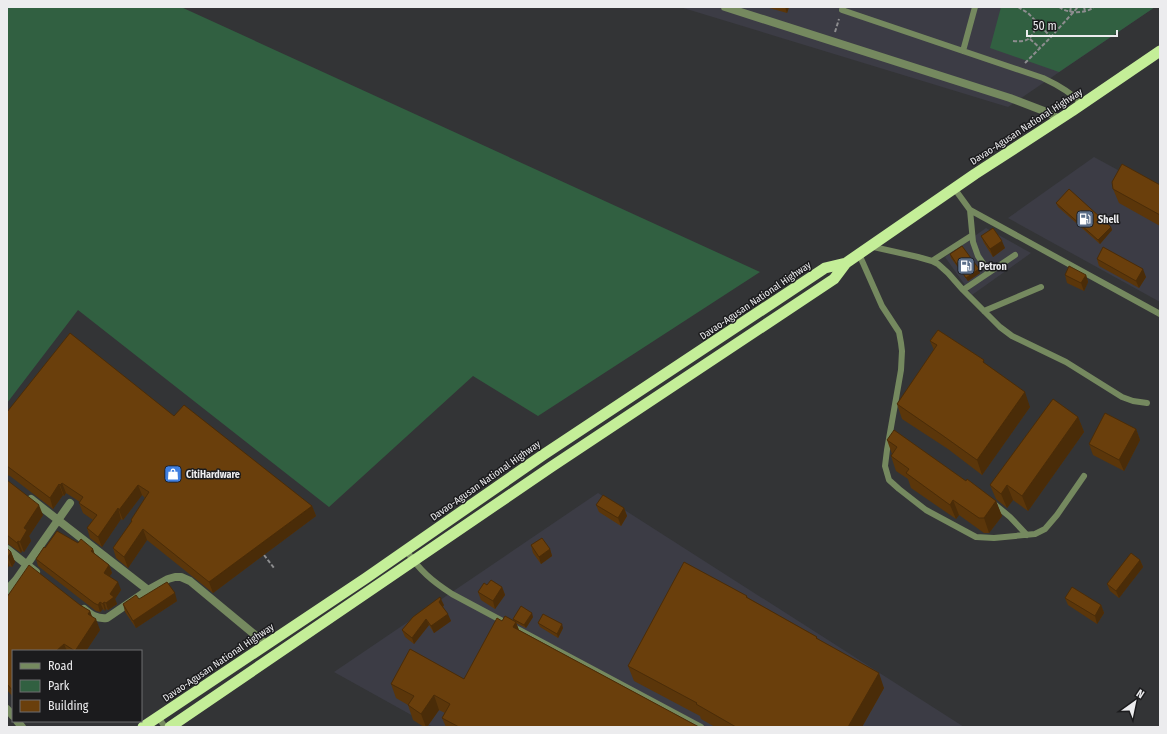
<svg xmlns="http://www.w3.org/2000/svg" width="1167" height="734" viewBox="0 0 1167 734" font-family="'Fira Sans Condensed',sans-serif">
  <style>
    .built { fill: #3c3c45 }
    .green { fill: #316041 }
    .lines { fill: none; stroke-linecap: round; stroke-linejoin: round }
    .path { stroke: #8d8d8f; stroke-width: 2; stroke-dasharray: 4 2; stroke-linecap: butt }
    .service { stroke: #75895f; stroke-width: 6 }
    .minor { stroke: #75895f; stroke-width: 8 }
    .trunk { stroke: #c4ee98; stroke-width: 11 }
    .wall { fill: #5b360a }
    .shaded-wall { fill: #4a2c08 }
    .building { fill: #6a3f0c; stroke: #4a2c08 }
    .labels { text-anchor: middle; stroke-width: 3; stroke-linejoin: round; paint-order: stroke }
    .street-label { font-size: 10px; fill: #ececee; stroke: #1b1b1d }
    .poi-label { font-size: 10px; font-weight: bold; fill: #ececee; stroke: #1b1b1d; text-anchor: start }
  </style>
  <rect width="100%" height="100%" fill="#333436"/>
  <!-- built -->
  <path class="built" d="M 680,7 L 1155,7 L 1008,107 Z
    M 1094,157 L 1160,193 L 1160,302 L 1008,218 Z
    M 986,228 L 1031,253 L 972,295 L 945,257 Z
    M 598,493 L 964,727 L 433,727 L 334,672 Z"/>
  <!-- green -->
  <path class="green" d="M 7,7 L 181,7 L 760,272 L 538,416 L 473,376 L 329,507 L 78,310 L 7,403 Z
    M 1001,7 L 1155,7 L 1059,72 L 990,48 Z"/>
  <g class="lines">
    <!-- path -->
    <path class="path" d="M 1018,7 L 1028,13 L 1051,37
      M 1059,7 C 1069,14 1085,14 1094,7
      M 1084,7 L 1085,11
      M 1070,12 L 1071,7
      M 835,32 L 839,19
      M 1030,39 L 1040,48
      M 1013,41 C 1029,43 1033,37 1037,23
      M 1025,63 L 1051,37 L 1078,7
      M 264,555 L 274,568"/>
    <!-- service -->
    <path class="service" d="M 843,7 L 842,10 L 1043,78 C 1058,85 1071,92 1082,104
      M 963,51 L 975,7
      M 954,188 L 970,210 L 1160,314
      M 970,210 L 973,242 L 978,256 L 989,272
      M 869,246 L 918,257 L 932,261 L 938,264 L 948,273 L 963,290 L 1000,327 L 1012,336 L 1066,362 L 1122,397 L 1133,401 L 1147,403
      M 859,254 L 882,306 L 899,332 L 901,343 L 902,351 L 901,370 L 887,450 L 885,466 L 889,480 L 899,489 L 926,510 L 976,537 L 994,538 L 1035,534 L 1045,529 L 1057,515 L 1084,476
      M 932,261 L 971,236
      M 963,290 L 1015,255
      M 984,311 L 1041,287
      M 993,503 L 1010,517 L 1027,535
      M 406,550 C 420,571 432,581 452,594 L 701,727
      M 158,717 L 165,727"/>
    <!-- minor -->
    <path class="minor" d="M 725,7 L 1010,98 L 1044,111 L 1060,119
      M 31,499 L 148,590
      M 7,549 L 36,572
      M 7,590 L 16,580 L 70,503
      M 84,609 C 91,615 97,619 107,618 L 148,590 L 168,579 L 175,577 L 181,577 L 190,581 L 266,644
      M 7,709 L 13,716
      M 17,721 L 22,727"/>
    <!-- trunk -->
    <path class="trunk" d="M 143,727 L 366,578 L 543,455 L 825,268 L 846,263
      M 170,727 L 551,467 L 834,279 L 846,263 L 859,254 L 975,174 L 1072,111 L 1160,51"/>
  </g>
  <!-- wall -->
  <path class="wall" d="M 766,7 L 789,7 L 787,13 Z
    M 1160,185 L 1160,226 L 1119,203 L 1113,189 Z
    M 1056,203 L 1111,227 L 1112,230 L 1100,244 L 1058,207 Z
    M 981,236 L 1005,248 L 993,257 L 984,243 Z
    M 950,254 L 980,273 L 968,281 L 951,258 Z
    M 1097,259 L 1146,277 L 1139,288 L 1099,266 Z
    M 1065,275 L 1086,275 L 1088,282 L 1084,291 L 1067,283 Z
    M 930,341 L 985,364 L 1030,407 L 982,475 L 948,449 L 902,419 L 897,404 L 934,350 Z
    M 7,412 L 174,416 L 312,506 L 316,516 L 213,593 L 147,540 L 128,568 L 116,558 L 113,548 L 132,521 L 131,520 L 145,498 L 142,495 L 123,520 L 121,519 L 102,547 L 90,538 L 87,528 L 93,520 L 83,513 L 79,503 L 80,502 L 66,493 L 64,496 L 63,495 L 53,509 L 10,476 L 7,475 Z
    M 1078,417 L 1084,432 L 1028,511 L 1013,500 L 1007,508 L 996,499 L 990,485 Z
    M 1136,429 L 1140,440 L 1124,471 L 1093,455 L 1089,444 Z
    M 887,440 L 966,481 L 996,501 L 1002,516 L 989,533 L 984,533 L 959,515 L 956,519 L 911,488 L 908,479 L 896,471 L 891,456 L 892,454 Z
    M 7,480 L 43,515 L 29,536 L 31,541 L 24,552 L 22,551 L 21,553 L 8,544 L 7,544 Z
    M 596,505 L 624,508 L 627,516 L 621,526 L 599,512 Z
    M 78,543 L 93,549 L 95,555 L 109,565 L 112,573 L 109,576 L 121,590 L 115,599 L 117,604 L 108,610 L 106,609 L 105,611 L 103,609 L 100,612 L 96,611 L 38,566 L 36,559 L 45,548 Z
    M 531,545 L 550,549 L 552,556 L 541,564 L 533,553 Z
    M 7,548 L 11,552 L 15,562 L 12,567 L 9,566 L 7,569 Z
    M 1140,560 L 1143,567 L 1119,598 L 1110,591 L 1107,584 Z
    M 487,585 L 502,587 L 505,595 L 495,609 L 481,600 L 478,592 Z
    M 747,596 L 748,598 L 817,637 L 817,638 L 884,688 L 862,727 L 715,727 L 701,719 L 700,716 L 634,681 L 628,666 Z
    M 7,597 L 80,605 L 90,611 L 92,617 L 100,630 L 86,651 L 13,651 L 13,697 L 7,690 Z
    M 1065,598 L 1101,605 L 1104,613 L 1097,624 L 1068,605 Z
    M 139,599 L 177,601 L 136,628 L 125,612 L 123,604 Z
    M 444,605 L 443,607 L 451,621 L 434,633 L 429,625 L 414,644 L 405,637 L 402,630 Z
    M 533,617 L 526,628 L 516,623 L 519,630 L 699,727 L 446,727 L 442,718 L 445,713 L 439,710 L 427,727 L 424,727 L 413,720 L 408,705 L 396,698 L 391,684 L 464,679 L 502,621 L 514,621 L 513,619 Z
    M 538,623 L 563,628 L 558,638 L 540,627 Z"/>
  <!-- shaded-wall -->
  <path class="shaded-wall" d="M 785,7 L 789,7 L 787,13 Z
    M 1111,227 L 1112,230 L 1100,244 L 1098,240 Z
    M 1002,241 L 1005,248 L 993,257 L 990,249 Z
    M 979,269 L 980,273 L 968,281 L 966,278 Z
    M 1143,269 L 1146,277 L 1139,288 L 1136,281 Z
    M 1086,275 L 1088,282 L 1084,291 L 1081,283 Z
    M 1025,392 L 1030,407 L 982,475 L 977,460 Z
    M 1078,417 L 1084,432 L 1028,511 L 1022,496 Z
    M 1136,429 L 1140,440 L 1124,471 L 1119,460 Z
    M 62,483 L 66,493 L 64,496 L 60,485 Z
    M 59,484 L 63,495 L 53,509 L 50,498 Z
    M 138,485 L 142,495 L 123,520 L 119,510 Z
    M 1007,485 L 1013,500 L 1007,508 L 1001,494 Z
    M 953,500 L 959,515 L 956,519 L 950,505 Z
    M 996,501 L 1002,516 L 989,533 L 984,518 Z
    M 39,505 L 43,515 L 29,536 L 31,541 L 24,552 L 20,542 L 24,528 Z
    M 312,506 L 316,516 L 213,593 L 209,582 Z
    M 118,508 L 121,519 L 102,547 L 98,537 Z
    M 624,508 L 627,516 L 621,526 L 618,518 Z
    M 143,529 L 147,540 L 128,568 L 124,557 Z
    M 18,541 L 22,551 L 21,553 L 17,543 Z
    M 93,549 L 95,556 L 91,551 Z
    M 550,549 L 552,556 L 541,564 L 539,557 Z
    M 11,552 L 15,562 L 12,567 L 8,557 Z
    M 7,559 L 9,566 L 7,569 Z
    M 1140,560 L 1143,567 L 1119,598 L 1116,591 Z
    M 109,565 L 112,573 L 107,580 L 104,573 Z
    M 118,582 L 121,590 L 115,599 L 117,604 L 108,610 L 106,603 L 110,594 Z
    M 502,587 L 505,595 L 495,609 L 493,601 Z
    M 175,593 L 177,601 L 136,628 L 133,621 Z
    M 441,599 L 444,605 L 442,608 L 439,602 Z
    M 100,602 L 103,609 L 100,612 L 98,605 Z
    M 104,602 L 106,609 L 105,611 L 103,604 Z
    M 1101,605 L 1104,613 L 1097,624 L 1095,616 Z
    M 90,611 L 94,622 L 88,614 Z
    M 532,613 L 533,617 L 526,628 L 524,625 Z
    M 448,614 L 451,621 L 434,633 L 431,626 Z
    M 96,619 L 100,630 L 86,651 L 75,651 Z
    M 426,619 L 429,625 L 414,644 L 412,638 Z
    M 516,622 L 521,636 L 513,627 Z
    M 562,624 L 563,628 L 558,638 L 557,634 Z
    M 64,644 L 67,651 L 56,651 Z
    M 879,673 L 884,688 L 862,727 L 848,727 Z
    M 434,695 L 439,710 L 427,727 L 426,727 L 421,714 Z"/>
  <!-- building -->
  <path class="building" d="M 1122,164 L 1160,185 L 1160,215 L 1113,189 L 1112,182 Z
    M 1069,189 L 1111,227 L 1098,240 L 1056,203 Z
    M 993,228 L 1002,241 L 990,249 L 981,236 Z
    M 962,246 L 979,269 L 966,278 L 950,254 Z
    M 1103,247 L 1143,269 L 1136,281 L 1097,259 Z
    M 1069,266 L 1086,275 L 1081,283 L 1065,275 Z
    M 938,330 L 984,360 L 983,362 L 1025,392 L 977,460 L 942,435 L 897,404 L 937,345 L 930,341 Z
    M 70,333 L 174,416 L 184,405 L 312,506 L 209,582 L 143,529 L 124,557 L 113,548 L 132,521 L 131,520 L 149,492 L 138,485 L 119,510 L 118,508 L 98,537 L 87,528 L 97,515 L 79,503 L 83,497 L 62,483 L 60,485 L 59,484 L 50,498 L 7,466 L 7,412 Z
    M 1053,399 L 1078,417 L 1022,496 L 1007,485 L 1001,494 L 990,485 Z
    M 1105,413 L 1136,429 L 1119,460 L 1089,444 Z
    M 894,430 L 966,481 L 967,479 L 996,501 L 984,518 L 979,518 L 953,500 L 950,505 L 906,473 L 909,469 L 891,456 L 897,447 L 887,440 Z
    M 7,480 L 39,505 L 24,528 L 27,530 L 20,542 L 18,541 L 17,543 L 7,535 Z
    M 603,495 L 624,508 L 618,518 L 596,505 Z
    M 57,531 L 78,543 L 81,539 L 93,549 L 91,551 L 109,565 L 104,573 L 118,582 L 110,594 L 114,597 L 106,603 L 104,602 L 103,604 L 100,602 L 98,605 L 94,603 L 36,559 L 44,547 L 45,548 Z
    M 542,538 L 550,549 L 539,557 L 531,545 Z
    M 7,548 L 11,552 L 8,557 L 7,556 Z
    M 1131,553 L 1140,560 L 1116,591 L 1107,584 Z
    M 684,562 L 747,596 L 746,597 L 817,637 L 816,638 L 879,673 L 848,727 L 736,727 L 696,704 L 697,703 L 628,666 Z
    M 29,565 L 80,605 L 90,611 L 88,614 L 96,619 L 75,651 L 64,644 L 56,651 L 13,651 L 13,691 L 7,684 L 7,597 Z
    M 491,580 L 502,587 L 493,601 L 478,592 L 484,583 L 487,585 Z
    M 167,582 L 175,593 L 133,621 L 123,604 L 136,595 L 139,599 Z
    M 1072,587 L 1101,605 L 1095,616 L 1065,598 Z
    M 440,597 L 441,599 L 439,602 L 448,614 L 431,626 L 426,619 L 412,638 L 402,630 L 413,617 Z
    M 521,606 L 532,613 L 524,625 L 513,619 Z
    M 543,614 L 562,624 L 557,634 L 538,623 Z
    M 505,616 L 516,622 L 513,627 L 699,727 L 459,727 L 442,718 L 450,704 L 434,695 L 421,714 L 408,705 L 414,696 L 391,684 L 410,649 L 464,679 L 497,618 L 502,621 Z"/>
  <!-- icons -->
  <defs>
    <symbol id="fuel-square" viewBox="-11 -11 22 22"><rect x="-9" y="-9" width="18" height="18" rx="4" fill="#5c6f8a" stroke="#1b1b1d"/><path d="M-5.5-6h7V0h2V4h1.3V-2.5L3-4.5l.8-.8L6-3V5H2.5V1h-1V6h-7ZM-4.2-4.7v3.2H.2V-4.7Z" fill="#fff"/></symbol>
    <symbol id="shop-square" viewBox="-11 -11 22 22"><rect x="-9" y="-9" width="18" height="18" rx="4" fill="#3f7fe0" stroke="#1b1b1d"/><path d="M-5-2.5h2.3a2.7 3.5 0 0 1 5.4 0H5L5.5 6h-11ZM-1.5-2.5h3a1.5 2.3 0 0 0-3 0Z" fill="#fff"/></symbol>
  </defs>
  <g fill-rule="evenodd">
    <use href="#fuel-square" x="1075" y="209" width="20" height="20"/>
    <use href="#fuel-square" x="956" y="256" width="20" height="20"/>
    <use href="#shop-square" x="163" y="464" width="20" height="20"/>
  </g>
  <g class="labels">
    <!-- street labels -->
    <g class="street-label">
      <text transform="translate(1026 126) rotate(-33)" y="4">Davao-Agusan National Highway</text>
      <text transform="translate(755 300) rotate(-34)" y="4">Davao-Agusan National Highway</text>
      <text transform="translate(485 480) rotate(-35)" y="4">Davao-Agusan National Highway</text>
      <text transform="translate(218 662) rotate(-34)" y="4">Davao-Agusan National Highway</text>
    </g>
    <!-- poi labels -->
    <g class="poi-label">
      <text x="1098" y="223">Shell</text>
      <text x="979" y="270">Petron</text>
      <text x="186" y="478">CitiHardware</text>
    </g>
  </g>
  <!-- border -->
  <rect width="1167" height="734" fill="none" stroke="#ececee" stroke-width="16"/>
  <!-- legend -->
  <rect x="12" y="650" width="130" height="72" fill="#1b1b1d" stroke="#6f6f71"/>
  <rect x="20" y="663" width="20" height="6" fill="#75895f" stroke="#6f6f71"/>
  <text x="48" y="670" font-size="12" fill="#ececee">Road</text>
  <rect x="20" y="680" width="20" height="12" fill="#316041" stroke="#6f6f71"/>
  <text x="48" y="690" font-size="12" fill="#ececee">Park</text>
  <rect x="20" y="700" width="20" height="12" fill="#6a3f0c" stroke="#6f6f71"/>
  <text x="48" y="710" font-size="12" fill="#ececee">Building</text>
  <!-- north arrow -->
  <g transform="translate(1135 702) rotate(33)" stroke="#1b1b1d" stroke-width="3" paint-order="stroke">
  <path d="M0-3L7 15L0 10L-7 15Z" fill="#ececee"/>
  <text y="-6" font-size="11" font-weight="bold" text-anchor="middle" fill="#ececee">N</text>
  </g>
  <!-- scale -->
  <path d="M1027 30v6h90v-6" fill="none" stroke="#ececee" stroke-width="2"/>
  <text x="1033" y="30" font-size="12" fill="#ececee" stroke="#1b1b1d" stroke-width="3" paint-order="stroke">50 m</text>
</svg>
